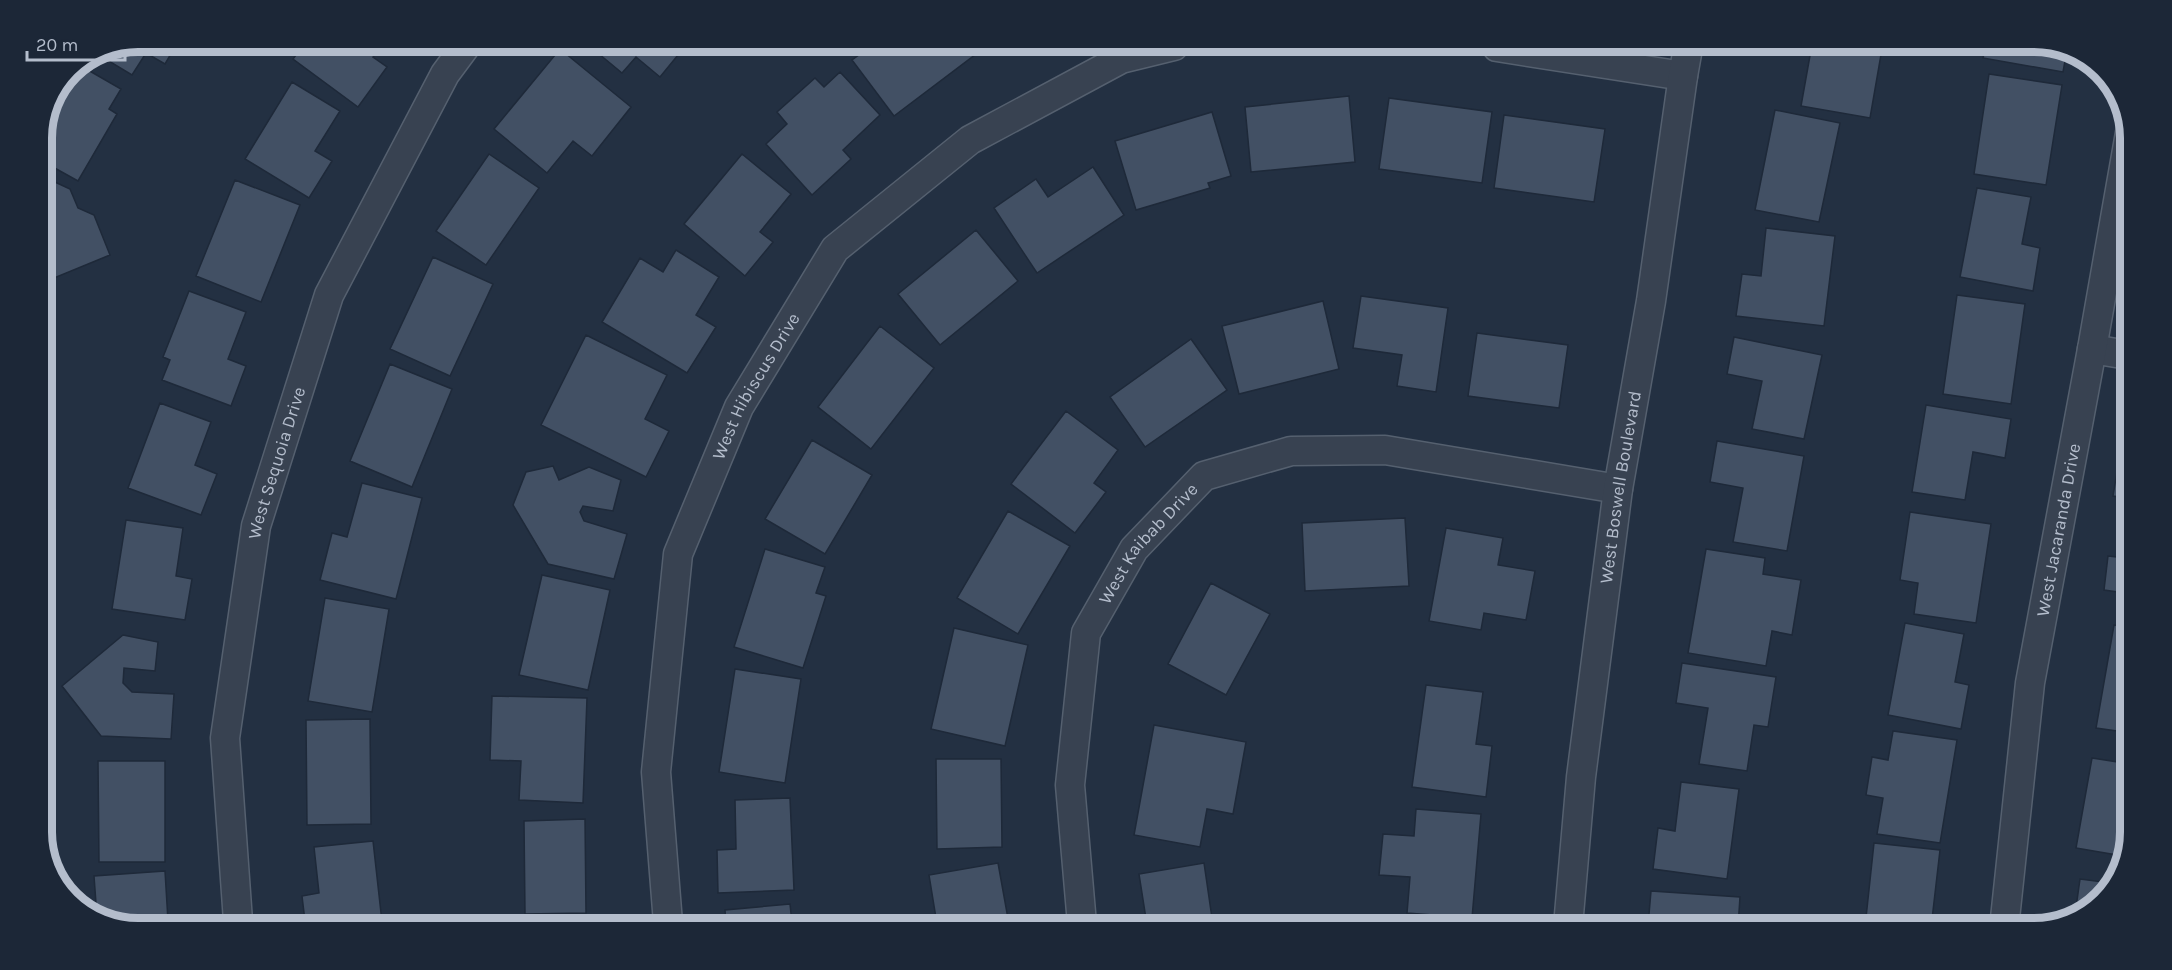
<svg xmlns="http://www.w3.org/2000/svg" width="2172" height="970" viewBox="0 0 2172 970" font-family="Karla,sans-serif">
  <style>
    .building { fill: #425064; stroke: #1e2939; stroke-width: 1.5 }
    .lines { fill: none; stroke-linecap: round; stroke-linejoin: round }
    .minor-casing { stroke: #55606f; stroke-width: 31 }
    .minor { stroke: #384251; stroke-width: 28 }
    .labels { text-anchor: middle; stroke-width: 5; stroke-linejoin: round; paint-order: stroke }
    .street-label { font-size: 18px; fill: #b4bdcc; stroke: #1c2737 }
    .rim { fill: none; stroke: #b4bdcc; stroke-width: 8 }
  </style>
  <rect width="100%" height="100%" fill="#233042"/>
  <!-- building -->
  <path class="building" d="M 139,42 L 178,42 L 165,64 L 146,53 L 132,75 L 102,57 Z
    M 305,43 L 384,43 L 373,57 L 387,67 L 358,107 L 293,59 Z
    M 587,44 L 687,44 L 660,77 L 636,57 L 622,73 Z
    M 873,45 L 969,45 L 976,54 L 894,116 L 852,60 Z
    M 980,45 L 1001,45 L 985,54 Z
    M 1802,48 L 1882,49 L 1870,118 L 1801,106 L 1811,50 Z
    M 560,49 L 631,107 L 592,156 L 573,141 L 547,173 L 494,129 Z
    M 1985,49 L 2067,50 L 2063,72 L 1983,58 Z
    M 81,66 L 121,89 L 109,109 L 117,114 L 78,181 L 42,161 L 42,133 L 71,70 Z
    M 840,72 L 880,115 L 843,150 L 851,159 L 812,195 L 766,144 L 787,124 L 777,112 L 815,78 L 824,87 Z
    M 1989,74 L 2062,85 L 2046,185 L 1974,174 Z
    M 292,82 L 340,111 L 315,151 L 332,161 L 309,198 L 245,159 Z
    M 1349,96 L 1355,162 L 1251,172 L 1245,107 Z
    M 1389,98 L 1492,112 L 1482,183 L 1379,169 Z
    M 1775,110 L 1840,123 L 1819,222 L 1755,210 Z
    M 1212,112 L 1231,176 L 1208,183 L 1210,188 L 1136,210 L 1115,141 Z
    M 1504,115 L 1605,129 L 1594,202 L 1494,188 Z
    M 489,154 L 539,188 L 486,265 L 436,231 Z
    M 742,154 L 791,194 L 760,232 L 773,242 L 745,276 L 684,224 Z
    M 1093,167 L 1124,215 L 1037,273 L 994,208 L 1036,179 L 1048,197 Z
    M 42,176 L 70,189 L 78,208 L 94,215 L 110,255 L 42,283 L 42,233 L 47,235 L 42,223 Z
    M 235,180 L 300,205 L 261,302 L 196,276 Z
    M 1977,188 L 2031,197 L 2022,244 L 2040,248 L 2033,291 L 1960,277 Z
    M 1766,228 L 1835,236 L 1824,326 L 1736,316 L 1742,274 L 1761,276 Z
    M 976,230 L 1018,281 L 940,345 L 898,294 Z
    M 676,250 L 719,277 L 696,315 L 716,327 L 687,373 L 602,322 L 640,258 L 663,272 Z
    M 433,257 L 493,284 L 450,376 L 390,349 Z
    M 189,291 L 246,312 L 228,359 L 246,366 L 231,406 L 162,380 L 170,360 L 163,357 Z
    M 1957,295 L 2025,304 L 2011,404 L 1943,394 Z
    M 1361,296 L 1448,308 L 1436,392 L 1397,386 L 1402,355 L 1353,348 Z
    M 1323,301 L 1339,369 L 1239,394 L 1222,326 Z
    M 880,326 L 934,368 L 871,449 L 818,407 Z
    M 1477,333 L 1568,345 L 1559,408 L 1468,396 Z
    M 586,335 L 667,375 L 645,419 L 669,431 L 646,477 L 541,425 Z
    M 1734,337 L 1822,355 L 1804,439 L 1752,429 L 1762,381 L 1727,374 Z
    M 1191,339 L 1227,390 L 1145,447 L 1110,397 Z
    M 390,364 L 452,389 L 412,487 L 350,461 Z
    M 160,403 L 211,422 L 195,465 L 217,474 L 201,515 L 128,488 Z
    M 1926,405 L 2011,419 L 2005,458 L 1973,452 L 1965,500 L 1912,492 Z
    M 1066,411 L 1118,450 L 1094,483 L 1106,492 L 1075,533 L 1011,484 Z
    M 2126,418 L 2127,418 L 2126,498 L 2113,496 Z
    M 812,440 L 872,475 L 825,554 L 765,519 Z
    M 1717,441 L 1804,456 L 1787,551 L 1733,542 L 1743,488 L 1710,482 Z
    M 553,466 L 559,480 L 589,467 L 621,480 L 613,511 L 583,506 L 580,512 L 584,521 L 627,534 L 614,579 L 548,564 L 513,505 L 526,472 Z
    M 362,483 L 422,498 L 396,599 L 320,580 L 332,533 L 347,537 Z
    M 1008,511 L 1070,546 L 1018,634 L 957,598 Z
    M 1910,512 L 1991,524 L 1976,623 L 1914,614 L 1918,583 L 1900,580 Z
    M 1405,518 L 1409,586 L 1305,591 L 1302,523 Z
    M 126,520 L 183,528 L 176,576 L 192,579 L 185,620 L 112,609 Z
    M 1446,528 L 1503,538 L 1498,565 L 1535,571 L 1526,620 L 1484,613 L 1481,630 L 1429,621 Z
    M 765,549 L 825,567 L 816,593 L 826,596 L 803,668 L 734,647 Z
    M 1706,549 L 1765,558 L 1763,574 L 1801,580 L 1792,635 L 1772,631 L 1766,666 L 1688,653 Z
    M 2108,556 L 2126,558 L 2125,593 L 2104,590 Z
    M 542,575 L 610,590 L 588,690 L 519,675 Z
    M 1211,583 L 1270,614 L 1226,695 L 1168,664 Z
    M 325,598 L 389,609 L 372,712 L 308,701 Z
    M 1905,623 L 1964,634 L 1955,682 L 1969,685 L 1961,729 L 1888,715 Z
    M 2114,625 L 2125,627 L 2124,732 L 2096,728 Z
    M 954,628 L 1028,645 L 1005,746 L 931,729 Z
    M 123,635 L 158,642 L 155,671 L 124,668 L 123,683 L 132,692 L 174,694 L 171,739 L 101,736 L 62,686 Z
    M 1682,663 L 1776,677 L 1768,727 L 1754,725 L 1747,771 L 1699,764 L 1708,708 L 1676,703 Z
    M 735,669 L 801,679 L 785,783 L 719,772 Z
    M 1426,685 L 1483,692 L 1476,744 L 1492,746 L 1486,797 L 1412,787 Z
    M 492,696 L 587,698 L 583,803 L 519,800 L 521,761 L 490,760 Z
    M 370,719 L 371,824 L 307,825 L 306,720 Z
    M 1154,725 L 1246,742 L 1233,814 L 1207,809 L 1200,847 L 1134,835 Z
    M 1893,731 L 1957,740 L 1940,843 L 1877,834 L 1883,798 L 1866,795 L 1872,757 L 1888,760 Z
    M 2092,758 L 2124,763 L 2123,856 L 2076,848 Z
    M 936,759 L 1001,759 L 1002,847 L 937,849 Z
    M 98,761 L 165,761 L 165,862 L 99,862 Z
    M 1681,782 L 1739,789 L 1727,879 L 1653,869 L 1658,828 L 1675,831 Z
    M 790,798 L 794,890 L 718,893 L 717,850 L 736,849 L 735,800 Z
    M 1416,809 L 1481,814 L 1472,918 L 1407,913 L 1410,877 L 1379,875 L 1383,834 L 1414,836 Z
    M 585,819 L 586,913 L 525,914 L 524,821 Z
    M 373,841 L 382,922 L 305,921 L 302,896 L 319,893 L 314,847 Z
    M 1874,843 L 1940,850 L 1931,928 L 1865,927 Z
    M 998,863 L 1009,924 L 937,924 L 929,875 Z
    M 1204,863 L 1213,925 L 1147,925 L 1139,874 Z
    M 165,871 L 168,921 L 102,920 L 97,917 L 94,876 Z
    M 2080,879 L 2111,883 L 2087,911 L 2075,915 Z
    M 1651,891 L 1740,897 L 1738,927 L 1648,926 Z
    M 790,904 L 792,923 L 726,923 L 725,910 Z"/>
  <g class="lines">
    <defs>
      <g id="minor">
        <path d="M 1497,47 L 1683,76"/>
        <path d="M 2092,349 L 2128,355"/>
        <path id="s1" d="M 238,921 L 225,738 L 256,526 L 329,295 L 445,74 L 468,43"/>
        <path id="s2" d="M 668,923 L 656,772 L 678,554 L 739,407 L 835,249 L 970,140 L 1121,59 L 1174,46"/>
        <path id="s3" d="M 1082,924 L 1070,785 L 1086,633 L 1134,549 L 1204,476 L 1291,451 L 1385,450 L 1618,489"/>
        <path id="s4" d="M 1568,926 L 1581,777 L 1618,489 L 1651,301 L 1683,76 L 1688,48"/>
        <path id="s5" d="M 2004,928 L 2030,683 L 2092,349 L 2130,133"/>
      </g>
    </defs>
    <!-- minor casing -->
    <use href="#minor" class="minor-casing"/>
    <!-- minor -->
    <use href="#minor" class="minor"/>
  </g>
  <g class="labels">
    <!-- street labels -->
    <g class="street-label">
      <text dy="6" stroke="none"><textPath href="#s2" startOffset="556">West Hibiscus Drive</textPath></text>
      <text dy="6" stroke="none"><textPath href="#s1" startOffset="464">West Sequoia Drive</textPath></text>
      <text dy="6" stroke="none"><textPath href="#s4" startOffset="442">West Boswell Boulevard</textPath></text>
      <text dy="6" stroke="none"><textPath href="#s5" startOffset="402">West Jacaranda Drive</textPath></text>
      <text dy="6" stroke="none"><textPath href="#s3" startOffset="402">West Kaibab Drive</textPath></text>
    </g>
  </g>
  <!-- crop -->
  <path d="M0 0H2172V970H0ZM138 52H2034A86 86 0 0 1 2120 138V832A86 86 0 0 1 2034 918H138A86 86 0 0 1 52 832V138A86 86 0 0 1 138 52Z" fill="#1c2737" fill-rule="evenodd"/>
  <path class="rim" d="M138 52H2034A86 86 0 0 1 2120 138V832A86 86 0 0 1 2034 918H138A86 86 0 0 1 52 832V138A86 86 0 0 1 138 52Z"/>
  <!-- scale -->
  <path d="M27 51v9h98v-9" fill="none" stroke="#b4bdcc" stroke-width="3"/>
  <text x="36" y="51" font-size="18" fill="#b4bdcc" stroke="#1c2737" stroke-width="4.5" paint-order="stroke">20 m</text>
</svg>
